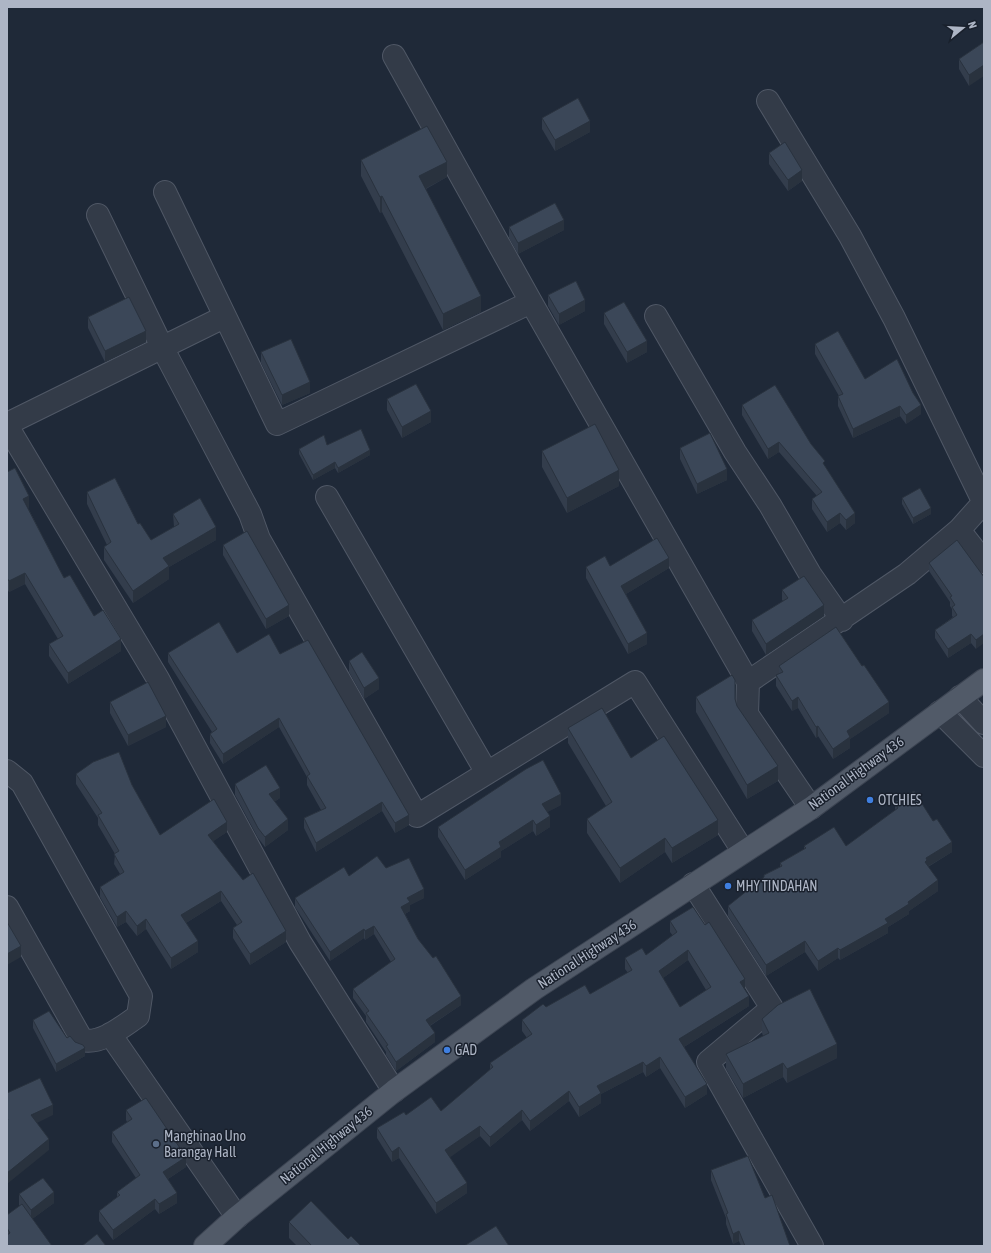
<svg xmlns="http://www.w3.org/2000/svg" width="991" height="1253" viewBox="0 0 991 1253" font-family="'Asap Condensed',sans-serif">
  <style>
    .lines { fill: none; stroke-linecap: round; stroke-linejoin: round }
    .minor-casing { stroke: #505866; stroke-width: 24 }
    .primary-casing { stroke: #3c4452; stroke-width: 24 }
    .minor { stroke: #333b48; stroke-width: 22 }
    .primary { stroke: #515a68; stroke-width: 22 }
    .wall { fill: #333d4c; fill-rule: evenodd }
    .shaded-wall { fill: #29323e }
    .building { fill: #3b4758; stroke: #29323e; fill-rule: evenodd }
    .shop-dot { fill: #3f7fe0; stroke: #19202c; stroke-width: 1.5 }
    .service-dot { fill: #5c6f8a; stroke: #19202c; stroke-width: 1.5 }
    .labels { text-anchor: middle; stroke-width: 3; stroke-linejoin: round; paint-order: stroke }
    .street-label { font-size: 14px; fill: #adb5c5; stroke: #19202c }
    .poi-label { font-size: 14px; fill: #adb5c5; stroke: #19202c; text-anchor: start }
  </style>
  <rect width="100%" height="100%" fill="#1f2938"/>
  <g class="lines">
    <defs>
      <path id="minor" d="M 394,56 L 531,302 L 748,682 L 747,714 L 811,808
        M 768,101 L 850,236 L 894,318 L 984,503
        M 165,192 L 277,424 L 531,302
        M 98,215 L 162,347 L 250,514 L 259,539 L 417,816 L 635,682 L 743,851
        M 656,316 L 735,452 L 770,505 L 810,574 L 842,620
        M 7,424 L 224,317
        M 7,426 L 158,679 L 300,942 L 394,1091
        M 327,497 L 487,773
        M 959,530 L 984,562
        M 748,682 L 907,574 L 959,530 L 984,502
        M 960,697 L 984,723
        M 940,712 L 984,756
        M 7,771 L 22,783 L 141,996 L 138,1016 C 123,1026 101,1045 82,1040 L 7,907
        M 693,884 L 772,1008 L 708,1062 L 812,1246
        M 110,1034 L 237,1217"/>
      <path id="primary" d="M 205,1246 L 237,1217 L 394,1091 L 534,989 L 811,808 L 984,680"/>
    </defs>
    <!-- minor casing -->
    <use href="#minor" class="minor-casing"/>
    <!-- primary casing -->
    <use href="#primary" class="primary-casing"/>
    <!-- minor -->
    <use href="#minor" class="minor"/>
    <!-- primary -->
    <use href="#primary" class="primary"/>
  </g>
  <!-- wall -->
  <path class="wall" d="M 984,42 L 969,86 L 959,69 L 959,59 Z
    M 542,118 L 590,132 L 555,151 L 542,129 Z
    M 769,153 L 802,181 L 788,191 L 769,164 Z
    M 361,160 L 447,177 L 426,189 L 481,312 L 443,330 L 382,212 L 380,213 L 361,176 Z
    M 509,227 L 564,230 L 518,254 L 509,238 Z
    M 548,295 L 585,311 L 559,325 L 548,306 Z
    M 604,313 L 647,352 L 627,363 L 604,324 Z
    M 88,317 L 146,342 L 105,362 L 88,328 Z
    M 815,344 L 865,379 L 921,414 L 906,424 L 900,416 L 853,438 L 838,406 L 838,396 L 839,396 L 815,354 Z
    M 261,352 L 310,393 L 282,405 L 261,363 Z
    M 387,399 L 431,422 L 402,438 L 387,410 Z
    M 742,405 L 811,444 L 825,467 L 855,523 L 846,530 L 840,523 L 827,532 L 812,509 L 812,499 L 817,496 L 779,452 L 768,459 L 742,415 Z
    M 327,445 L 370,455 L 338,473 L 335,468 L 313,480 L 299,454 L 299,449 Z
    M 680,448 L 727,480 L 697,494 L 680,459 Z
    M 542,451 L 619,486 L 567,513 L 542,467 Z
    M 7,472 L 29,507 L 28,508 L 64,578 L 94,616 L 121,651 L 68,684 L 49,656 L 49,644 L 58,639 L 25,584 L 9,592 L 7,589 Z
    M 87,492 L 138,524 L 151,540 L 174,527 L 173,514 L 216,540 L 169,567 L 169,579 L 133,603 L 104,560 L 104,547 L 107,545 L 87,504 Z
    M 902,498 L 931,514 L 913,524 L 902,504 Z
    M 223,545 L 289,616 L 266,629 L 223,555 Z
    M 929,563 L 984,577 L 976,649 L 971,643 L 948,658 L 935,638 L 935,630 L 953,617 L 952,616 L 952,609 L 950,606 L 950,602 L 929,571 Z
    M 610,566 L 669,568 L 626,594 L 647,644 L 628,654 L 586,578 L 586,567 Z
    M 782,590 L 824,616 L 766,655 L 752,631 L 752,620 L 783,601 L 782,600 Z
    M 168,653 L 237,653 L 280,654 L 409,825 L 395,833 L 382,811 L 316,852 L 304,828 L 304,818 L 321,810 L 307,785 L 307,777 L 279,727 L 223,764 L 210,743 L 210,734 L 212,732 L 168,662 Z
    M 349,661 L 379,689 L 364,699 L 349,672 Z
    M 779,666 L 889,713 L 850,739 L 850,748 L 833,759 L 818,736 L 816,738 L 798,708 L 792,711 L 776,686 L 776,675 L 779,674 Z
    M 696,697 L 735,700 L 737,706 L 778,781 L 747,799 L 696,712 Z
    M 110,702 L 166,727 L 128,746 L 110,713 Z
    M 568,728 L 631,758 L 718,835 L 672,863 L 665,852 L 620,883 L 587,833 L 587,819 L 606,806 L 568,743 Z
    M 76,774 L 132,785 L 160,835 L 227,832 L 213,841 L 286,942 L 250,965 L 233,938 L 233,928 L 237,925 L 221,901 L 186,923 L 198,952 L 171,969 L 146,929 L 137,936 L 126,922 L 117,927 L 100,897 L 100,887 L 120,874 L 114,864 L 115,854 L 98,825 L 98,818 L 76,784 Z
    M 235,784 L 280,798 L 274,802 L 288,830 L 265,847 L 258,838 L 235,795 Z
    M 895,802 L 952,852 L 928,867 L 938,891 L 909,911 L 909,914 L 888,927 L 888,933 L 840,960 L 838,958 L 818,971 L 805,952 L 766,976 L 728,916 L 728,906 L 764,878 L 764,875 L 780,867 L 780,863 L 804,849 L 804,846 L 846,846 L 895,810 Z
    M 561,805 L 547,812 L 550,827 L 536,836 L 533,831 L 501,851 L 501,857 L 465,880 L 438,837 L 438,827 Z
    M 386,868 L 424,898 L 410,905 L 410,911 L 405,914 L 418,939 L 461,1005 L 430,1026 L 435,1042 L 396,1071 L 386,1055 L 386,1052 L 366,1022 L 366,1016 L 353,998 L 353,989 L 391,962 L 374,934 L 365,940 L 364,938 L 330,961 L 295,907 L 295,898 L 349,876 Z
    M 670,921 L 745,989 L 744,989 L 749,1006 L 684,1047 L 707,1094 L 685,1108 L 660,1068 L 646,1077 L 643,1072 L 601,1094 L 601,1103 L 579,1117 L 569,1101 L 530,1131 L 522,1120 L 490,1147 L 480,1136 L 449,1157 L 467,1193 L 436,1214 L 399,1158 L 392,1162 L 377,1138 L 377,1128 L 406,1115 L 441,1111 L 490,1070 L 490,1063 L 527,1038 L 522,1031 L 522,1020 L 546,1007 L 590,994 L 628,973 L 625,969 L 625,958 L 646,955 L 673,936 L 670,932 ZM 688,960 L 706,990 L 680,1007 L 663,978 Z
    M 762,1019 L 837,1058 L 787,1083 L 783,1077 L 743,1098 L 726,1069 L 726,1054 L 763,1036 L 762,1033 Z
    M 33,1020 L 67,1038 L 85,1056 L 56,1072 L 33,1028 Z
    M 126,1110 L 186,1167 L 168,1179 L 177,1203 L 159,1214 L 155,1209 L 113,1240 L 99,1221 L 99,1211 L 117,1197 L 117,1192 L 136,1178 L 112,1142 L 112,1132 L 127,1122 L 126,1120 Z
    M 711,1170 L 765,1198 L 790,1246 L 741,1246 L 739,1241 L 733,1244 L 726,1224 L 726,1218 L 711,1180 Z
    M 19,1194 L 54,1203 L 32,1219 L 7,1246 L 7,1215 L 20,1206 L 19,1205 Z
    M 289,1222 L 348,1239 L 361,1246 L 297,1246 L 289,1238 Z"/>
  <!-- shaded-wall -->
  <path class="shaded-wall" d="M 984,65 L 984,76 L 969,86 L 969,75 Z
    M 590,121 L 590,132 L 555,151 L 555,140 Z
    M 447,162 L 447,177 L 419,192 L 419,176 Z
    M 802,170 L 802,181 L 788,191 L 788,180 Z
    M 382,196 L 382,212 L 380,213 L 380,197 Z
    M 564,220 L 564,230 L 518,254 L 518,243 Z
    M 481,296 L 481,312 L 443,330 L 443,314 Z
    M 585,300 L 585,311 L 559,325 L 559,314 Z
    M 146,331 L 146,342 L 105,362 L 105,351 Z
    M 647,341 L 647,352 L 627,363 L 627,352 Z
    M 310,382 L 310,393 L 282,405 L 282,395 Z
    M 921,405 L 921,414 L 906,424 L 906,415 Z
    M 900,406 L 900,416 L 853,438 L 853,429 Z
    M 431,411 L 431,422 L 402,438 L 402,427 Z
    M 779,442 L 779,452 L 768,459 L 768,449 Z
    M 370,450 L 370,455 L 338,473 L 338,468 Z
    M 335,462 L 335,468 L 313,480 L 313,475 Z
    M 727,469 L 727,480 L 697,494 L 697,484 Z
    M 619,470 L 619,486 L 567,513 L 567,498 Z
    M 29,496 L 29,507 L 23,510 L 23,499 Z
    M 931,508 L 931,514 L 913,524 L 913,518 Z
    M 840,513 L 840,523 L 827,532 L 827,522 Z
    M 855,513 L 855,523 L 846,530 L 846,520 Z
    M 216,527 L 216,540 L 169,567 L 169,579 L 133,603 L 133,591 L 163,558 Z
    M 669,558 L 669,568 L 621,597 L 621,586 Z
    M 25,573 L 25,584 L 9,592 L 9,581 Z
    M 289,605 L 289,616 L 266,629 L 266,619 Z
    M 824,605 L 824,616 L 766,655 L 766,644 Z
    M 647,633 L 647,644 L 628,654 L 628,644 Z
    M 971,634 L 971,643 L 948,658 L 948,649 Z
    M 984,634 L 984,643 L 976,649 L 976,640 Z
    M 121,639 L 121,651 L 68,684 L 68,673 Z
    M 379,678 L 379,689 L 364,699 L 364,688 Z
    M 798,697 L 798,708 L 792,711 L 792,701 Z
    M 889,702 L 889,713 L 850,739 L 850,748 L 833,759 L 833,749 L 847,731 Z
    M 166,716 L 166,727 L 128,746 L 128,735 Z
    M 279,718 L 279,727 L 223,764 L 223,754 Z
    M 818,726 L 818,736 L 816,738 L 816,727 Z
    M 778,766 L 778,781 L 747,799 L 747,785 Z
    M 280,788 L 280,798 L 269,805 L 269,794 Z
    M 561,794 L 561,805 L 542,815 L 542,804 Z
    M 382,802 L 382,811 L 316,852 L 316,843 Z
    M 409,815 L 409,825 L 395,833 L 395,823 Z
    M 550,816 L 550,827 L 536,836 L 536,825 Z
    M 288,819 L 288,830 L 265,847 L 265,837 Z
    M 533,820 L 533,831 L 501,851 L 501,857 L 465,880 L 465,870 L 499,842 Z
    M 718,820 L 718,835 L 672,863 L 672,848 Z
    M 227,822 L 227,832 L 208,845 L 208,835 Z
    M 665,838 L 665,852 L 620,883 L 620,868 Z
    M 952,842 L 952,852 L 927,867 L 925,862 L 926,858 Z
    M 938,880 L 938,891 L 909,911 L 909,914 L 888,927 L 888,933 L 840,960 L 840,950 Z
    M 424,889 L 424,898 L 410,905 L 410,911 L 401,916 L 401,907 L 407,898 Z
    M 221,891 L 221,901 L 181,926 L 181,915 Z
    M 126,911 L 126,922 L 117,927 L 117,917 Z
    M 146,919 L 146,929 L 137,936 L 137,926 Z
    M 374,926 L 374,934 L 365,940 L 365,931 Z
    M 364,929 L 364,938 L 330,961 L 330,952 Z
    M 286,931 L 286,942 L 250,965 L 250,954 Z
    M 198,941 L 198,952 L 171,969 L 171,958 Z
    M 805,941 L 805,952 L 766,976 L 766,965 Z
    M 21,946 L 21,957 L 7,965 L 7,954 Z
    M 838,948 L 838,958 L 818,971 L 818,961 Z
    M 688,950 L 688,960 L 659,981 L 659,971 Z
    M 745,979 L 745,989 L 740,992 L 740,982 Z
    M 461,996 L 461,1005 L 426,1028 L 426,1020 Z
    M 749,996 L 749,1006 L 679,1050 L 679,1039 Z
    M 435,1033 L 435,1042 L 396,1071 L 396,1062 Z
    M 837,1044 L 837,1058 L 787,1083 L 787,1069 Z
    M 85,1048 L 85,1056 L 56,1072 L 56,1064 Z
    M 660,1057 L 660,1068 L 646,1077 L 646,1066 Z
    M 643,1062 L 643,1072 L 601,1094 L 601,1103 L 579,1117 L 579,1107 L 597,1086 Z
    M 783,1063 L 783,1077 L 743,1098 L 743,1084 Z
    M 707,1084 L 707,1094 L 685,1108 L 685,1097 Z
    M 569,1091 L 569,1101 L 530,1131 L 530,1121 Z
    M 53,1105 L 53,1115 L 31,1126 L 31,1115 Z
    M 522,1110 L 522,1120 L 490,1147 L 490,1137 Z
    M 480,1126 L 480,1136 L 445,1161 L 445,1150 Z
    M 49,1139 L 49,1150 L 7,1184 L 7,1173 Z
    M 399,1147 L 399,1158 L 392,1162 L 392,1152 Z
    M 186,1157 L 186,1167 L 163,1182 L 163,1172 Z
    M 467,1183 L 467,1193 L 436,1214 L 436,1203 Z
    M 54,1192 L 54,1203 L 31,1220 L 31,1210 Z
    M 177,1193 L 177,1203 L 159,1214 L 159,1204 Z
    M 155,1199 L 155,1209 L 113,1240 L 113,1230 Z
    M 739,1231 L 739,1241 L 733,1244 L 733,1234 Z"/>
  <!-- building -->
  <path class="building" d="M 984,42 L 984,65 L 969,75 L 959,59 Z
    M 578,98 L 590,121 L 555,140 L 542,118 Z
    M 427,126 L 447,162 L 419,176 L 481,296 L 443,314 L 382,196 L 380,197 L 361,160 Z
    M 785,142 L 802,170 L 788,180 L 769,153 Z
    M 555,203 L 564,220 L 518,243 L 509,227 Z
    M 576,281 L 585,300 L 559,314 L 548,295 Z
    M 129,297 L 146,331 L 105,351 L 88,317 Z
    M 624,302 L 647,341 L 627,352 L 604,313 Z
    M 838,331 L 865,379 L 897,359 L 913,393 L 921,405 L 906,415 L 900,406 L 853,429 L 838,396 L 843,394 L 815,344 Z
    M 291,339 L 310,382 L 282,395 L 261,352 Z
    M 416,384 L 431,411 L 402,427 L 387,399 Z
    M 775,385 L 811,444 L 825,461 L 823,463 L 855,513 L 846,520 L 840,513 L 827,522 L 812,499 L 822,492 L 779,442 L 768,449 L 742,405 Z
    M 595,424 L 619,470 L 567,498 L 542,451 Z
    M 361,429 L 370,450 L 338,468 L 335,462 L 313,475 L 299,449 L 324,435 L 327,445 Z
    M 710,433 L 727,469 L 697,484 L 680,448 Z
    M 15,468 L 29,496 L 23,499 L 64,578 L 70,575 L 94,616 L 103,610 L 121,639 L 68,673 L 49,644 L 63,636 L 25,573 L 9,581 L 7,578 L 7,472 Z
    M 115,478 L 138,524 L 140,523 L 151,540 L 179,524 L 173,514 L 200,498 L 216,527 L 163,558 L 169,566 L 133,591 L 104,547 L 111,542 L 87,492 Z
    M 920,488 L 931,508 L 913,518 L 902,498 Z
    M 247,531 L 289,605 L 266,619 L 223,545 Z
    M 657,538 L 669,558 L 621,586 L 647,633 L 628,644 L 586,567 L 605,556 L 610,566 Z
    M 957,540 L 984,577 L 984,634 L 976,640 L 971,634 L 948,649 L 935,630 L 957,615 L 952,607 L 955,605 L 950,597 L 952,596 L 929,563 Z
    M 804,576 L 824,605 L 766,644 L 752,620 L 788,598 L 782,590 Z
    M 219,622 L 237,653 L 269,634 L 280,654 L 308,640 L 409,815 L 395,823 L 382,802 L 316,843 L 304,818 L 326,808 L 307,776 L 310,774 L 279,718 L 223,754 L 210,734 L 217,729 L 168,653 Z
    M 836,627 L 862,666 L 864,665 L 889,702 L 847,731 L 850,737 L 833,749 L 818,726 L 816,727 L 798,697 L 792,701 L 776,675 L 783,672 L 779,666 Z
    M 362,652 L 379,678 L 364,688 L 349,661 Z
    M 732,675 L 735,680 L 735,699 L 737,706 L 778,766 L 747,785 L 696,697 Z
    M 148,682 L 166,716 L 128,735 L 110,702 Z
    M 602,708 L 631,758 L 664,736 L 718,820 L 672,848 L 665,838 L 620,868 L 587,819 L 612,802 L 568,728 Z
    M 119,752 L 132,785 L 160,835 L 214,799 L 227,822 L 208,835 L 243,880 L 253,873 L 286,931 L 250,954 L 233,928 L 242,922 L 221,891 L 181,915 L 198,941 L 171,958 L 146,919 L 137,926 L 126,911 L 117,917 L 100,887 L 124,872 L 114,854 L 119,851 L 98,815 L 102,813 L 76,774 L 93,762 Z
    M 543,760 L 561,794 L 542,804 L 550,816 L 536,825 L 533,820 L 499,842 L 501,847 L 465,870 L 438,827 L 526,769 Z
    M 266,765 L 280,788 L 269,794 L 288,819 L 265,837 L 258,828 L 235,784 Z
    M 914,791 L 933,821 L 937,819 L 952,842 L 926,858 L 927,860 L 925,862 L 938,880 L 908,902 L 909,904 L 885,919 L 888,923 L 840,950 L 838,948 L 818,961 L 805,941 L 766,965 L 728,906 L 764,877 L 764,875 L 782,866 L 780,863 L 806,848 L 804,846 L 834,827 L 846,846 L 898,808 L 895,802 Z
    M 377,856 L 386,868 L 409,858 L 424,889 L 407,898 L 410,902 L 401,907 L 418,939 L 433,958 L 436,956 L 461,996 L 426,1020 L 435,1033 L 396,1062 L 386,1046 L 388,1045 L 366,1013 L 369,1011 L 353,989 L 395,959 L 374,926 L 365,931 L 364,929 L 330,952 L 295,898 L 344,867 L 349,876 Z
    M 693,907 L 705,925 L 709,922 L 745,979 L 740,982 L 749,996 L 679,1039 L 707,1084 L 685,1097 L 660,1057 L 646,1066 L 643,1062 L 597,1086 L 601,1093 L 579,1107 L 569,1091 L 530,1121 L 522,1110 L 490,1137 L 480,1126 L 445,1150 L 467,1183 L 436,1203 L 399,1147 L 392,1152 L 377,1128 L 404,1112 L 406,1115 L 431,1097 L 441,1111 L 493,1067 L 490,1063 L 532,1034 L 522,1020 L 543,1004 L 546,1007 L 585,985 L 590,994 L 632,970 L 625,958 L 642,948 L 646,955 L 677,932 L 670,921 ZM 688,950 L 711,987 L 680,1007 L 659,971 Z
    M 7,922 L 21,946 L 7,954 Z
    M 810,989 L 837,1044 L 787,1069 L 783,1063 L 743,1084 L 726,1054 L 769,1033 L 762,1019 L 778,1005 Z
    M 49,1011 L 67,1038 L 70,1036 L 75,1042 L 83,1045 L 85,1048 L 56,1064 L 33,1020 Z
    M 40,1078 L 53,1105 L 31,1115 L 49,1139 L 7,1173 L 7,1121 L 8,1120 L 7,1118 L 7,1093 Z
    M 146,1098 L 186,1157 L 163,1172 L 177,1193 L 159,1204 L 155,1199 L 113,1230 L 99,1211 L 120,1195 L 117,1192 L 140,1175 L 112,1132 L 132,1119 L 126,1110 Z
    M 748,1156 L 765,1198 L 772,1195 L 790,1246 L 745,1246 L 739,1231 L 733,1234 L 726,1214 L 728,1213 L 711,1170 Z
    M 43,1178 L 54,1192 L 31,1210 L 19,1194 Z
    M 311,1201 L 348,1239 L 351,1236 L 361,1246 L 312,1246 L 289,1222 Z
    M 22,1204 L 52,1246 L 7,1246 L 7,1235 L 10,1233 L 7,1228 L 7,1215 Z
    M 496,1226 L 509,1246 L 464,1246 Z
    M 97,1234 L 106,1246 L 82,1246 Z"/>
  <!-- markers -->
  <g class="shop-dot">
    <circle cx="870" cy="800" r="4"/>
    <circle cx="728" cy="886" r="4"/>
    <circle cx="447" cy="1050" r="4"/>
  </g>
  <circle class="service-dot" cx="156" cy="1144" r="4"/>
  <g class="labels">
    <!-- street labels -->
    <g class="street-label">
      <text transform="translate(856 773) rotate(-36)" y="5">National Highway 436</text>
      <text transform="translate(587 954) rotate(-33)" y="5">National Highway 436</text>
      <text transform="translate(326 1145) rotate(-39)" y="5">National Highway 436</text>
    </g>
    <!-- poi labels -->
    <g class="poi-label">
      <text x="878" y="805">OTCHIES</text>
      <text x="736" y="891">MHY TINDAHAN</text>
      <text x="455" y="1055">GAD</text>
      <text x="164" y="1141">Manghinao Uno<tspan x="164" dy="16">Barangay Hall</tspan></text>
    </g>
  </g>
  <!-- border -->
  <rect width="991" height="1253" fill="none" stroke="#adb5c5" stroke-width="16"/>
  <!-- north arrow -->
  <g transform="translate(963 28) rotate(72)" stroke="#19202c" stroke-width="3" paint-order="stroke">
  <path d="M0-3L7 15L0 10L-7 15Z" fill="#adb5c5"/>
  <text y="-6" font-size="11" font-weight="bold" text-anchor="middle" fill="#adb5c5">N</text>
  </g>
</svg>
